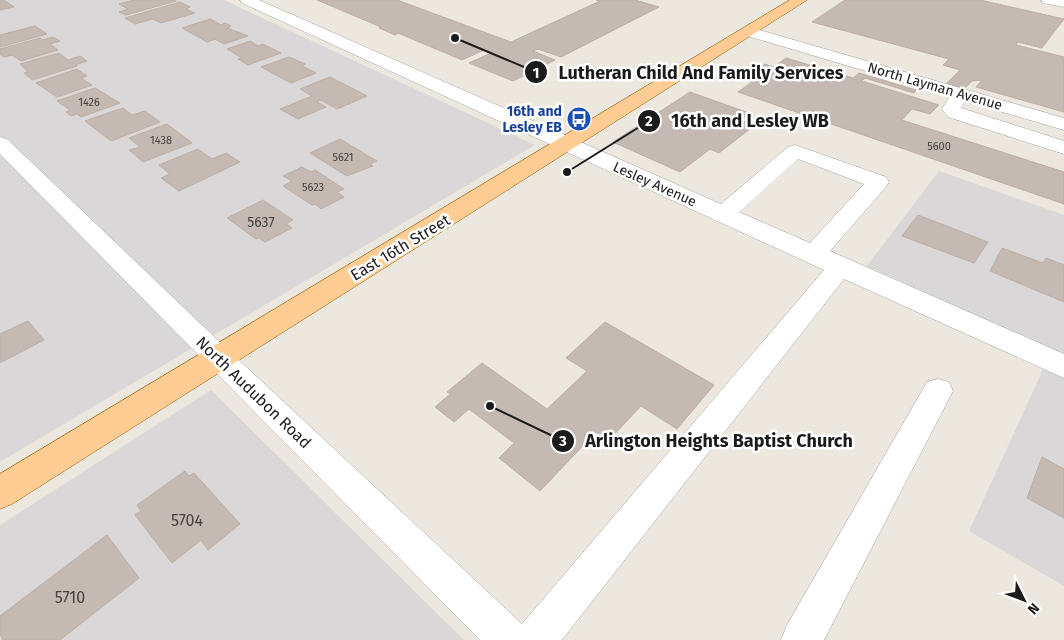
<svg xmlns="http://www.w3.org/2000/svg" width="1064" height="640" viewBox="0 0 1064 640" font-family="'Fira Sans',sans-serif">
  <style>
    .residential { fill: #d9d7d7 }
    .building { fill: #c4bab3; stroke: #bfada1 }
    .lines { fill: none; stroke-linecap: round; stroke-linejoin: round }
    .minor-casing { stroke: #a2a2a2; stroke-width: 1 }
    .major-casing { stroke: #915c00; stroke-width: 1 }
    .minor { fill: #fff; fill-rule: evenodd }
    .major { fill: #ffcc93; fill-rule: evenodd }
    .labels { text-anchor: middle; stroke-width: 5; stroke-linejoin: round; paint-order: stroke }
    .far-number-label { font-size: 11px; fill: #454341 }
    .far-street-label { font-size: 14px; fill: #1b1b1b; stroke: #fff }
    .far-transit-label { font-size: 14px; font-weight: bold; fill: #164399; stroke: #fff; text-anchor: end }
    .number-label { font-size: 14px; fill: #454341 }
    .street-label { font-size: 16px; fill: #1b1b1b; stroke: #fff }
    .near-number-label { font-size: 16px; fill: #454341 }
    .leader { fill: none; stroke: #1b1b1b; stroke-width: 2 }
    .callout-dot { fill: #1b1b1b; stroke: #fff; stroke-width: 2 }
    .mark-label { font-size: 15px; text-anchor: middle; font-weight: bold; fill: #fff }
    .callout-label { font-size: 18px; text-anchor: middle; font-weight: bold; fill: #1b1b1b; stroke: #fff; stroke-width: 5; stroke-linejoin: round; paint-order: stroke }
  </style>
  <rect width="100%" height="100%" fill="#ede8df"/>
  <!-- residential -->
  <path class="residential" d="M 0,0 L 224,0 L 535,145 L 0,462 Z
    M 939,171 L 1064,215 L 1064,586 L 969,531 L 1052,350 L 867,266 Z
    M 211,390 L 464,640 L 0,640 L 0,525 Z"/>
  <!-- building -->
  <path class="building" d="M 4,0 L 14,7 L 0,10 L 0,1 Z
    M 134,0 L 174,0 L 176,1 L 126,15 L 119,12 L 128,9 L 119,4 Z
    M 317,0 L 397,0 L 511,42 L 600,1 L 596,0 L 635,0 L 659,7 L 561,57 L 538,49 L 533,51 L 555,60 L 513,81 L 469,63 L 491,53 L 484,50 L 462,60 L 398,33 L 395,35 L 379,28 L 381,27 Z
    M 845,0 L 980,0 L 1064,19 L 1042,48 L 1018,42 L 1016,45 L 1064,57 L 1064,112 L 976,87 L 982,80 L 972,81 L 964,89 L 946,84 L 960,70 L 943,65 L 949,59 L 812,22 Z
    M 180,2 L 190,7 L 186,9 L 195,13 L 161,23 L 153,19 L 135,24 L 125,18 Z
    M 210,19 L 221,25 L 225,23 L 231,26 L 227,28 L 248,36 L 224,44 L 215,39 L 207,42 L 182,28 Z
    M 35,26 L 47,34 L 0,47 L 0,35 Z
    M 53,37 L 60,41 L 50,44 L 58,50 L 21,61 L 12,55 L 4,57 L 0,54 L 0,49 L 40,38 L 42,40 Z
    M 250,41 L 258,46 L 263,44 L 281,53 L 248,65 L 238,59 L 242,58 L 227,49 Z
    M 59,53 L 68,60 L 80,56 L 87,61 L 75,65 L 77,66 L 32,80 L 24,73 L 28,72 L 20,64 Z
    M 289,57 L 305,64 L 302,66 L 316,73 L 291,83 L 261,67 Z
    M 786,58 L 853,78 L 859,73 L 916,90 L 914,93 L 865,78 L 862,81 L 939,105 L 930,114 L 912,109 L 902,120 L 1064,172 L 1064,204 L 738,92 L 752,82 L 743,79 L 765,64 L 774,67 Z
    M 77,69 L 87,76 L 81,78 L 92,85 L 57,97 L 36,83 Z
    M 330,77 L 367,96 L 337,109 L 321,100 L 317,102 L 326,107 L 298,119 L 280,109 L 312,96 L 300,89 Z
    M 95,88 L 120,103 L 81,117 L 77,114 L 71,116 L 66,112 L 70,110 L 57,101 Z
    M 690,92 L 749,113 L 740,120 L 755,125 L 719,153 L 710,149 L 680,172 L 613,142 Z
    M 123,108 L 132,115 L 145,111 L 160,122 L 111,141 L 85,121 Z
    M 167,124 L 192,143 L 143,162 L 129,150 L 140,147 L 129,138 Z
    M 340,139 L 377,161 L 370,164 L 373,166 L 347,176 L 310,153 Z
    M 198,149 L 212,159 L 226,153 L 240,162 L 179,191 L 161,178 L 170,174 L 159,165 Z
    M 302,167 L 311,172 L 315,170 L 344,189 L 337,192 L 344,197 L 321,209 L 315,204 L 312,205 L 283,186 L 292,181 L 283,176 Z
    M 263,200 L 293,220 L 286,224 L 292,228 L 265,242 L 259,238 L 256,239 L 227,218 Z
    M 918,215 L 988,242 L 974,263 L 902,236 Z
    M 1002,248 L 1043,263 L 1046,258 L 1064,265 L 1064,302 L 990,271 Z
    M 28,321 L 44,340 L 0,363 L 0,334 Z
    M 605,322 L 714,385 L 677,429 L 641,406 L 608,441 L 596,432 L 540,491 L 499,458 L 514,443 L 469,409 L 454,422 L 435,407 L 450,394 L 447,392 L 482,363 L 547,409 L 587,371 L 566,358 Z
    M 1042,457 L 1064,469 L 1064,518 L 1027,498 Z
    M 185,471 L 189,476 L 194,473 L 240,524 L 208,550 L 201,540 L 172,563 L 135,515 L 141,511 L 137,505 Z
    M 107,535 L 139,578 L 60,640 L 3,640 L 0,634 L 0,616 Z"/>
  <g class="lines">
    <defs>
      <path id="minor" d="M 240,0 L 259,0 L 721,204 L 788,147 L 795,145 L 886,177 L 889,182 L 886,187 L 830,251 L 1064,354 L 1064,378 L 844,279 L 562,640 L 480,640 L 0,154 L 0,137 L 7,139 L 228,350 L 522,624 L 824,270 L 242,3 ZM 798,159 L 864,184 L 810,243 L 739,212 Z
        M 1041,0 L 1064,0 L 1064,7 L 1043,3 Z
        M 749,27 L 1064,118 L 1064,130 L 965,101 L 961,108 L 1064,141 L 1064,154 L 948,117 L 942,109 L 950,96 L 744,35 L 741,32 L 744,29 Z
        M 938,379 L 949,382 L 953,391 L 824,640 L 781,640 L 787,625 L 927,382 Z"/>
      <path id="major" d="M 790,0 L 807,0 L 12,504 L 0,509 L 0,474 Z"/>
    </defs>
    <!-- minor casing -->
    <use href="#minor" class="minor-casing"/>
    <!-- major casing -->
    <use href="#major" class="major-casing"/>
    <!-- minor -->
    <use href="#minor" class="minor"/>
    <!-- major -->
    <use href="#major" class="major"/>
  </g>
  <!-- icons -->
  <defs>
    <symbol id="bus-disc" viewBox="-11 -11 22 22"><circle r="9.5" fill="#1a4fb4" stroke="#fff"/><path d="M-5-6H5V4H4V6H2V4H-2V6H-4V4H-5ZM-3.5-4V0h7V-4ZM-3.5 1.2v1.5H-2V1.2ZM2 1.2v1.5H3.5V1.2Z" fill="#fff"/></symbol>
  </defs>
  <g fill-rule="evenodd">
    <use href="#bus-disc" x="565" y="105" width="28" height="28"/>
  </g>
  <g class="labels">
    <!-- far-number labels -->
    <g class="far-number-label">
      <text x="89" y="106">1426</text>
      <text x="161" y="144">1438</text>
      <text x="939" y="150">5600</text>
      <text x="343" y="161">5621</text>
      <text x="313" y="191">5623</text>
    </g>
    <!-- far-street labels -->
    <g class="far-street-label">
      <text transform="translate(935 86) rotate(16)" y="5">North Layman Avenue</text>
      <text transform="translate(655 184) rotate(24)" y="5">Lesley Avenue</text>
    </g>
    <!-- far-transit labels -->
    <g class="far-transit-label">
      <text x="562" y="116">16th and<tspan x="562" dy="16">Lesley EB</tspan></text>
    </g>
    <!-- number labels -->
    <g class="number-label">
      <text x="261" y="227">5637</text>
    </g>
    <!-- street labels -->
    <g class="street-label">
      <text transform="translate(400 247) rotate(-31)" y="6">East 16th Street</text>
      <text transform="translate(254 392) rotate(44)" y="6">North Audubon Road</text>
    </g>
    <!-- near-number labels -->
    <g class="near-number-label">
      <text x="187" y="526">5704</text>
      <text x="70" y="603">5710</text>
    </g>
  </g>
  <!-- callouts -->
  <path class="leader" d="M455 38L536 72M567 172L649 121M490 406L563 441"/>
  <g class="callout-dot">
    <circle cx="455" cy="38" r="5"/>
    <circle cx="567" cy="172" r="5"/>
    <circle cx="490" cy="406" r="5"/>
    <circle cx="536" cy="72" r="12"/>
    <circle cx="649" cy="121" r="12"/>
    <circle cx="563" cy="441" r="12"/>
  </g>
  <g class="mark-label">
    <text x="536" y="78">1</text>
    <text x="649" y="126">2</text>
    <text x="563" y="446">3</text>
  </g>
  <g class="callout-label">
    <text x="701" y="79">Lutheran Child And Family Services</text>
    <text x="750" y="127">16th and Lesley WB</text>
    <text x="719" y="447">Arlington Heights Baptist Church</text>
  </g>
  <!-- north arrow -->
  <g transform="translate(1024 600) rotate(132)" stroke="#ffffff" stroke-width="4" paint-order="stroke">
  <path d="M0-4L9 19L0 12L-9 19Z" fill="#1b1b1b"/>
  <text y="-8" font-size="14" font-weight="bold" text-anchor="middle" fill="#1b1b1b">N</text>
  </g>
</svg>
